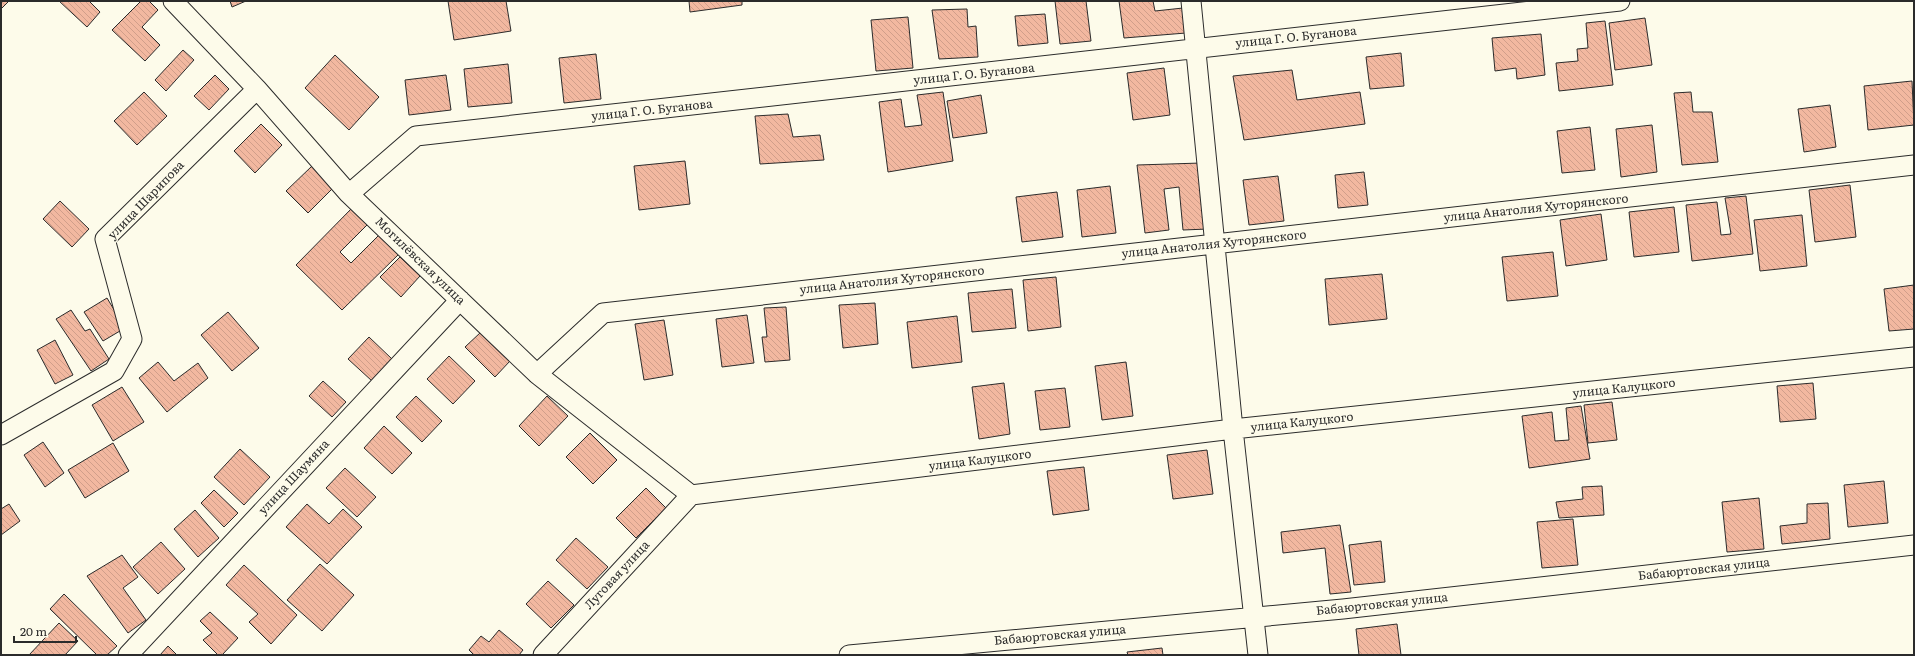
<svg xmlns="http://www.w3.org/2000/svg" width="1915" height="656" viewBox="0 0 1915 656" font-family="Literata,serif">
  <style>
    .building { fill: url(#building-back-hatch); stroke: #2b2b2b }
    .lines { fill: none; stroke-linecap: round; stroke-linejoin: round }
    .minor-casing { stroke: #2b2b2b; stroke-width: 21 }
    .minor { stroke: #fdfbea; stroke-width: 19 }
    .labels { text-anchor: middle; stroke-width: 3; stroke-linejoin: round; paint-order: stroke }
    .street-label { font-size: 12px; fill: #2b2b2b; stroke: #fdfbea }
  </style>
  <defs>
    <pattern id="building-back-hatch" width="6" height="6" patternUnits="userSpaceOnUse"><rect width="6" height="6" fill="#f2b8a0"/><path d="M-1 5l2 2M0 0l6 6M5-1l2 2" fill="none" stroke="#d09e8a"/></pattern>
  </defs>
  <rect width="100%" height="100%" fill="#fdfbea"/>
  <!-- building -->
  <path class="building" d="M 1,1 L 9,1 L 1,9 Z
    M 59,1 L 89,1 L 100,12 L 87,27 Z
    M 141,1 L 149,1 L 158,10 L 142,27 L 160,45 L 145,61 L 112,30 Z
    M 230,1 L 246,1 L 232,7 Z
    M 448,1 L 506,1 L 511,31 L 454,40 Z
    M 689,1 L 742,1 L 742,5 L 690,12 Z
    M 1055,1 L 1086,1 L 1091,41 L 1060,44 Z
    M 1119,1 L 1153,1 L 1155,11 L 1183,8 L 1186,33 L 1124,38 Z
    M 967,9 L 968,27 L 976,26 L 978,57 L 939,59 L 932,10 Z
    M 1045,14 L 1048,43 L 1018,46 L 1015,16 Z
    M 908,17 L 913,68 L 876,71 L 871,20 Z
    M 1645,18 L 1652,65 L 1615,70 L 1609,23 Z
    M 1605,21 L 1613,85 L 1559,91 L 1556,63 L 1578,61 L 1577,49 L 1588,48 L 1586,23 Z
    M 1541,34 L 1545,75 L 1517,79 L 1516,68 L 1495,71 L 1492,38 Z
    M 183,50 L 194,60 L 166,91 L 155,80 Z
    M 1401,53 L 1404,86 L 1370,89 L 1366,57 Z
    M 596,54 L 601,99 L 564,103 L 559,58 Z
    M 335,55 L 379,97 L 349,130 L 305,88 Z
    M 508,64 L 512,103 L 468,107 L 464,69 Z
    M 1164,68 L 1170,115 L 1133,120 L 1127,73 Z
    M 1292,70 L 1297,100 L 1360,92 L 1365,124 L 1244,140 L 1233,76 Z
    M 215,75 L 229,89 L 209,110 L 194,96 Z
    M 446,75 L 451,110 L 409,115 L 405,80 Z
    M 1912,81 L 1914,125 L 1868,130 L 1864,86 Z
    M 144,92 L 167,116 L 137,145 L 114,121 Z
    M 943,92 L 953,161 L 888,172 L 879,102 L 901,99 L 905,127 L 922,125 L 917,95 Z
    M 1691,92 L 1693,112 L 1712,112 L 1718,162 L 1682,165 L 1674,93 Z
    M 981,95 L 987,133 L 953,138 L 947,101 Z
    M 1830,105 L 1836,147 L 1804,152 L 1798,109 Z
    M 788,114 L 793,137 L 820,135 L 824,160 L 760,164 L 755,116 Z
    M 261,124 L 282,145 L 255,173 L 234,151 Z
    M 1652,125 L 1657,172 L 1621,177 L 1616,129 Z
    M 1590,127 L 1595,170 L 1562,173 L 1557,131 Z
    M 685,161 L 690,204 L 639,210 L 634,166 Z
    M 1201,163 L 1208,229 L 1183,230 L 1179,187 L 1164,189 L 1169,230 L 1145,233 L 1137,165 Z
    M 312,166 L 333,188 L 308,213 L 286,191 Z
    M 1364,172 L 1368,205 L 1338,208 L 1335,175 Z
    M 1278,176 L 1284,221 L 1249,225 L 1243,180 Z
    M 1850,185 L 1856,237 L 1815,242 L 1809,190 Z
    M 1110,186 L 1116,233 L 1082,237 L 1077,190 Z
    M 1057,192 L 1063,237 L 1022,242 L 1016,197 Z
    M 1746,196 L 1753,254 L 1692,261 L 1686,205 L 1717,202 L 1721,235 L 1731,234 L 1725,198 Z
    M 60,201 L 89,229 L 72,247 L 43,219 Z
    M 353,207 L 370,222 L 340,252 L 351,263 L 380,234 L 400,253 L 342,310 L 296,265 Z
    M 1674,207 L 1679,252 L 1634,257 L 1629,212 Z
    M 1601,214 L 1607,260 L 1566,266 L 1560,220 Z
    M 1802,215 L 1807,266 L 1760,271 L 1754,220 Z
    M 1553,252 L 1558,296 L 1507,301 L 1502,257 Z
    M 400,257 L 420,276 L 401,297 L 380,277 Z
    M 1382,274 L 1387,319 L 1329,325 L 1325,279 Z
    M 1056,277 L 1061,327 L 1028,331 L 1023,280 Z
    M 1914,285 L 1914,329 L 1889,331 L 1884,289 Z
    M 1012,289 L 1016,328 L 972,332 L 968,293 Z
    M 107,298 L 125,328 L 103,341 L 84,312 Z
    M 875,303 L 878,344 L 843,348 L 839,305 Z
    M 786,307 L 790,360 L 765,362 L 762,337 L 767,337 L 764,308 Z
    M 71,310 L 85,331 L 90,329 L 109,359 L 91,371 L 56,319 Z
    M 228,312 L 259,348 L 232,371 L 201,335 Z
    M 747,315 L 754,363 L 722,367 L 716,319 Z
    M 957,316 L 962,362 L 912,368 L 907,322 Z
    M 664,320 L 673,375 L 644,380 L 635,324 Z
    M 481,332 L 510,361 L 495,377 L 465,347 Z
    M 369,337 L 392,359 L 372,381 L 348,359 Z
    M 55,340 L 73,375 L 55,384 L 37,350 Z
    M 449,356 L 475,381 L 453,404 L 427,379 Z
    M 158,362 L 174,381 L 198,363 L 208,378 L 167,412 L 139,378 Z
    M 1126,362 L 1133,416 L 1102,420 L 1095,366 Z
    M 323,381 L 346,402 L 332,417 L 309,396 Z
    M 1004,383 L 1010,434 L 979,439 L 972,387 Z
    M 1813,383 L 1816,419 L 1780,422 L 1777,386 Z
    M 122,387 L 144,422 L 113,441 L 92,405 Z
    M 1065,388 L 1070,427 L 1040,430 L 1035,391 Z
    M 416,396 L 442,421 L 422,442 L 396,417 Z
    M 547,396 L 568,416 L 539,446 L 519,426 Z
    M 1612,402 L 1617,440 L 1588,443 L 1584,405 Z
    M 1581,406 L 1590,459 L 1529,468 L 1522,416 L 1552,412 L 1555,441 L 1569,440 L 1566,408 Z
    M 384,426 L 412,453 L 392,474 L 364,448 Z
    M 590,433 L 617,460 L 593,484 L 566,457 Z
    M 43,442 L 64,473 L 45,487 L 24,455 Z
    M 113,443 L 129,471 L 85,498 L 68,470 Z
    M 240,449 L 270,477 L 244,505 L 214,477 Z
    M 1207,450 L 1213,494 L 1173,499 L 1167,455 Z
    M 1084,467 L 1089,510 L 1053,515 L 1047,471 Z
    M 345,468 L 376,497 L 357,517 L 326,488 Z
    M 1884,481 L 1888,523 L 1848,527 L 1844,485 Z
    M 1602,486 L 1604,515 L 1559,518 L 1556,502 L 1583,499 L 1582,487 Z
    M 646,488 L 666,508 L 636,538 L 616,518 Z
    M 214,490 L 238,513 L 224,527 L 201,503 Z
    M 1759,498 L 1764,549 L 1727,552 L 1722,502 Z
    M 1828,503 L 1830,539 L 1782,544 L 1780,526 L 1807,523 L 1807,504 Z
    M 9,504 L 20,521 L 1,535 L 1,509 Z
    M 307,504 L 329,524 L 343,509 L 362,527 L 327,564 L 286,527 Z
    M 195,510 L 219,538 L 198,557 L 174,529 Z
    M 1573,519 L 1578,565 L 1542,568 L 1537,522 Z
    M 1340,525 L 1351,592 L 1330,594 L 1325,548 L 1283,553 L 1281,532 Z
    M 576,538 L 608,567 L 587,589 L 556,560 Z
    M 1381,541 L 1385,582 L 1354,585 L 1349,545 Z
    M 161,542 L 185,569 L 158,594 L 133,567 Z
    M 122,555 L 138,577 L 123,588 L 146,620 L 128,633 L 87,576 Z
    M 320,564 L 354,595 L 322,631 L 287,600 Z
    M 244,565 L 297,615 L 271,644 L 249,622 L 258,614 L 226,585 Z
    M 548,581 L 574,605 L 551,628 L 526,604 Z
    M 64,594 L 117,646 L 107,655 L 97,655 L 50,609 Z
    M 210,612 L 238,638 L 222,655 L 218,655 L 203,640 L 212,633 L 200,621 Z
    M 59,623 L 78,641 L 65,655 L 29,655 Z
    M 1397,624 L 1401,655 L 1359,655 L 1356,629 Z
    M 499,630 L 523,650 L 519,655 L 474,655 L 469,650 L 481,636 L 489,642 Z
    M 168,646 L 177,655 L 160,655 Z
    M 1162,648 L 1163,655 L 1128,655 L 1127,652 Z"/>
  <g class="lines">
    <defs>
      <path id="minor" d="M 173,1 L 257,89 L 349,194 L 537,374 L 691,495
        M 1191,1 L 1233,429 L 1258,655
        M 349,194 L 416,136 L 1620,1
        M 537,374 L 603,313 L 1914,165
        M 1,435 L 114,371 L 132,339 L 105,239 L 257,89
        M 691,495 L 1233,429 L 1914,357
        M 128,655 L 460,300
        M 543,655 L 691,495
        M 849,655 L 1343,609 L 1914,545"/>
    </defs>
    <!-- minor casing -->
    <use href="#minor" class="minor-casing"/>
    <!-- minor -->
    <use href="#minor" class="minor"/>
  </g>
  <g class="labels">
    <!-- street labels -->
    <g class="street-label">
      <text transform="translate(1296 37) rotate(-6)" y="4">улица Г. О. Буганова</text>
      <text transform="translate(974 74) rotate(-6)" y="4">улица Г. О. Буганова</text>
      <text transform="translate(652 110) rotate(-6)" y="4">улица Г. О. Буганова</text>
      <text transform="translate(146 200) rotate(-46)" y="4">улица Шарипова</text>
      <text transform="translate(1536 208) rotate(-6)" y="4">улица Анатолия Хуторянского</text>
      <text transform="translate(1214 244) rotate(-6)" y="4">улица Анатолия Хуторянского</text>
      <text transform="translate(420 261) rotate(44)" y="4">Могилёвская улица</text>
      <text transform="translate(892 280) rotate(-6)" y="4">улица Анатолия Хуторянского</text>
      <text transform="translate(1624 388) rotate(-6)" y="4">улица Калуцкого</text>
      <text transform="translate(1302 422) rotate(-6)" y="4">улица Калуцкого</text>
      <text transform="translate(980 460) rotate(-7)" y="4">улица Калуцкого</text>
      <text transform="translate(294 477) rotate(-47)" y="4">улица Шаумяна</text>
      <text transform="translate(1704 569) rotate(-6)" y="4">Бабаюртовская улица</text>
      <text transform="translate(617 575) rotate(-47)" y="4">Луговая улица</text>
      <text transform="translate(1382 604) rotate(-6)" y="4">Бабаюртовская улица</text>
      <text transform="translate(1060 635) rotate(-5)" y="4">Бабаюртовская улица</text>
    </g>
  </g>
  <!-- border -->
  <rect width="1915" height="656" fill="none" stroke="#2b2b2b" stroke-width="4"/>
  <!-- scale -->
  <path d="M14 636v6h62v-6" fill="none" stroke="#2b2b2b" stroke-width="2"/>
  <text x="20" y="636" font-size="12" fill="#2b2b2b" stroke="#fdfbea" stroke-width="3" paint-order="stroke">20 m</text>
</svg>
